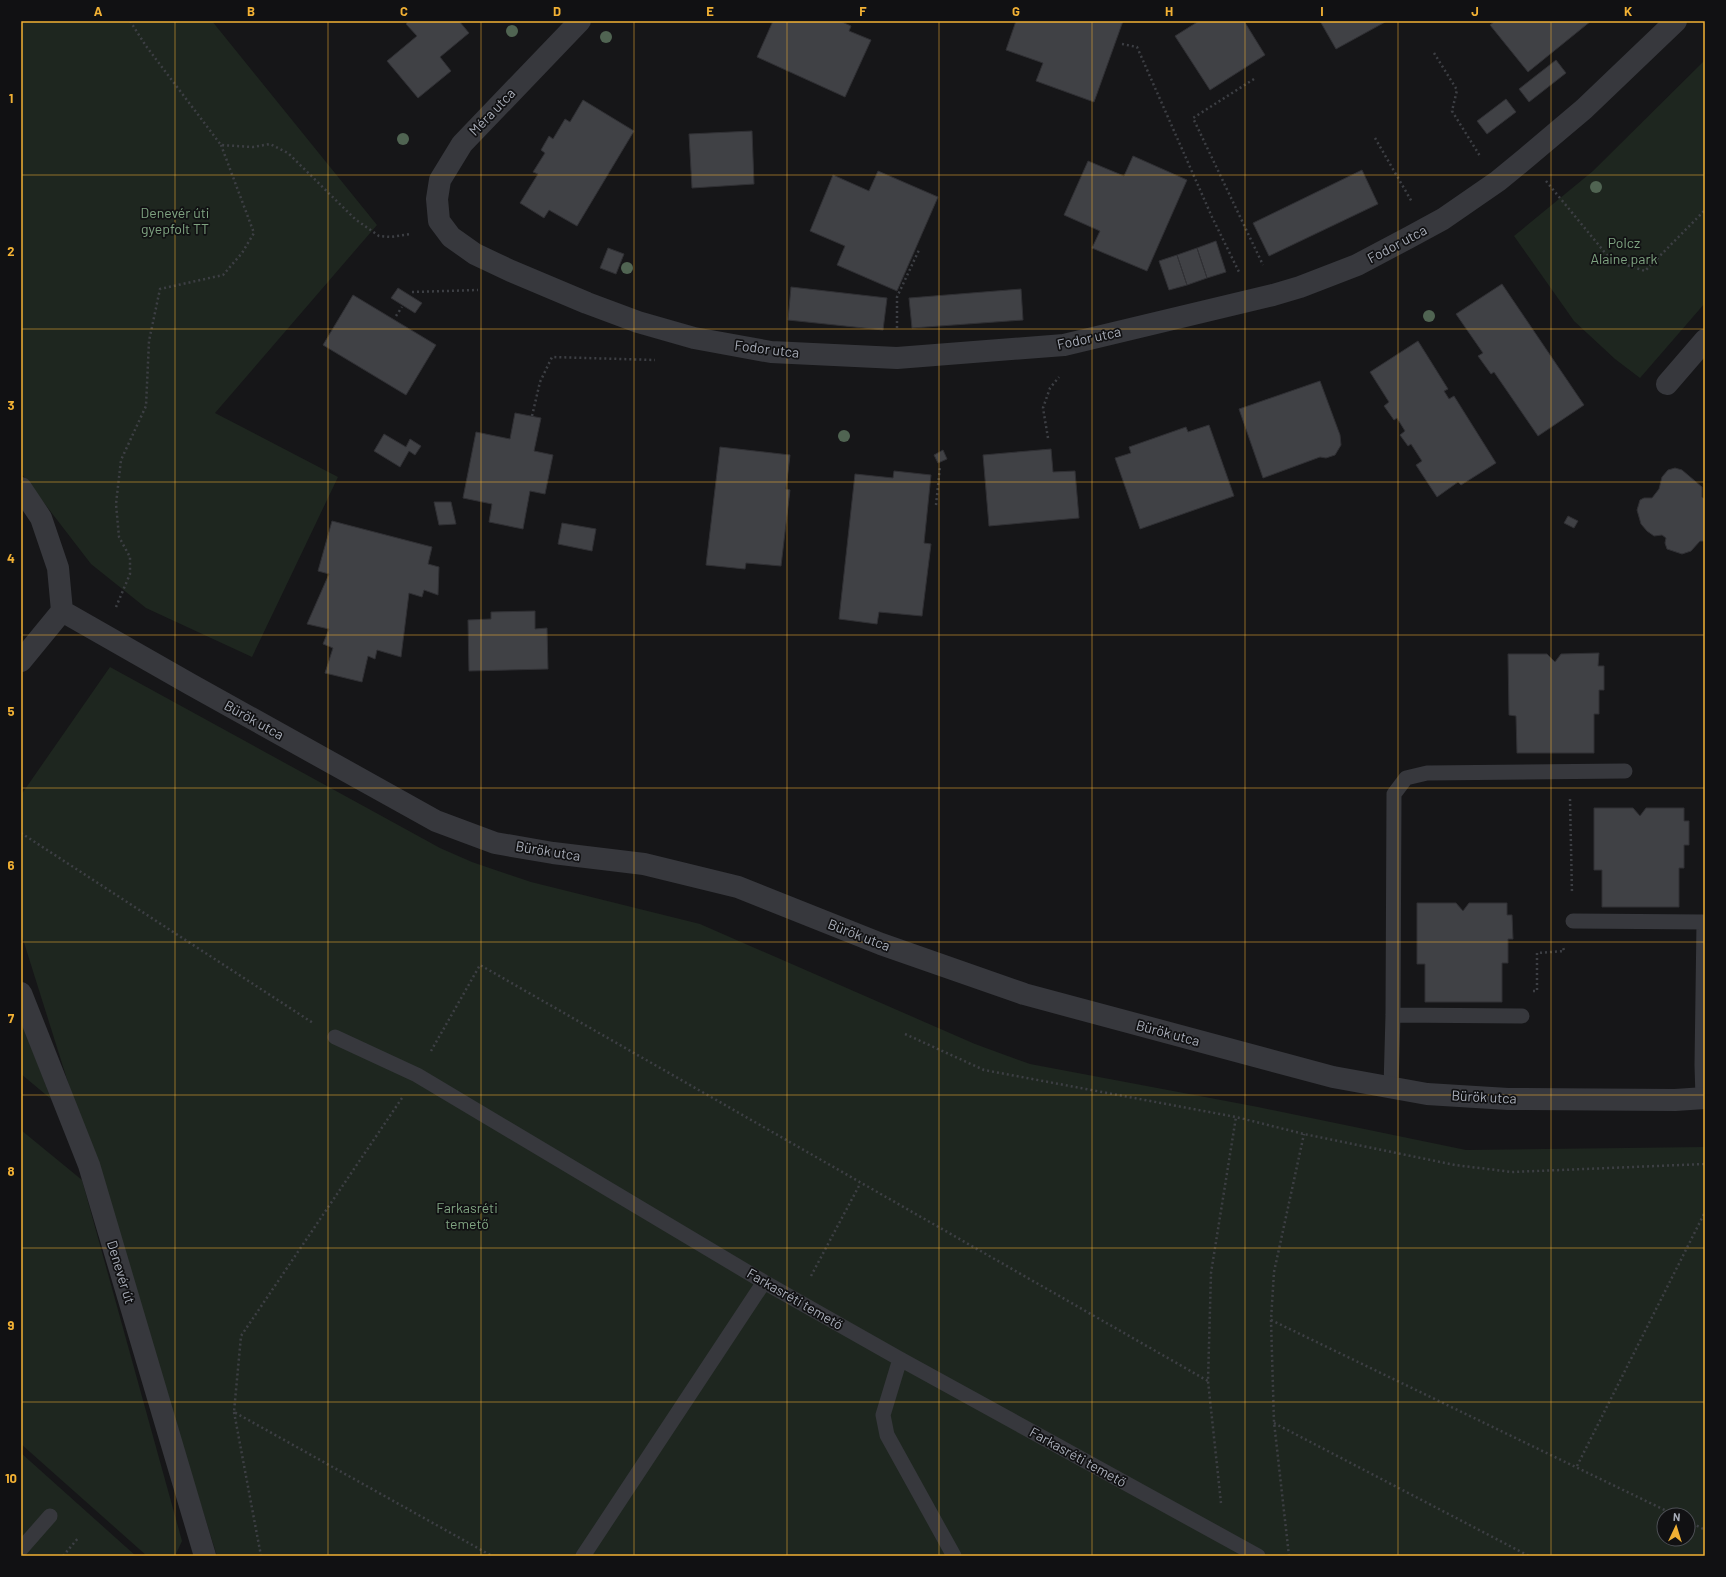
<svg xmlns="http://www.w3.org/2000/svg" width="1726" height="1577" viewBox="0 0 1726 1577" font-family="Barlow,sans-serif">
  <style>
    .green { fill: #1e261f; fill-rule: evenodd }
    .building { fill: #404145; stroke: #303034 }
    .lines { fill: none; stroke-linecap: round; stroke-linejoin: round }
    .path { stroke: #3d3f44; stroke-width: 2.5; stroke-dasharray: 2 3; stroke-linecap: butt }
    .lane { stroke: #37383d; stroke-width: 15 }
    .street { stroke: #37383d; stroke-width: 22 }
    .tree { fill: #506452 }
    .grid { fill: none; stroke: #f2b134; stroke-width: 1; stroke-opacity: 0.55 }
    .labels { text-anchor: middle; stroke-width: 3.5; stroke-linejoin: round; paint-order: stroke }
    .street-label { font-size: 14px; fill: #a8adb8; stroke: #111113 }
    .park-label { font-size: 14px; fill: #7fa381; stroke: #111113 }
    .neatline { fill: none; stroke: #f2b134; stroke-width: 1.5 }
    .grid-label { font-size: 13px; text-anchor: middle; font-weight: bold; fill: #f2b134 }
  </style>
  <rect width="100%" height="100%" fill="#161618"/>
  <!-- green -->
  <path class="green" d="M 21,21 L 212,21 L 377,225 L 215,413 L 338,477 L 252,657 L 146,608 L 91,564 L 21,473 Z
    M 1705,60 L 1705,303 L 1640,378 L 1615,359 L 1574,321 L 1514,236 L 1593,171 Z
    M 110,667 L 440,848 L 472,862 L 531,882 L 700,924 L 975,1044 L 1030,1064 L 1258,1107 L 1466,1150 L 1705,1147 L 1705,1556 L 217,1556 L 21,933 L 21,795 ZM 1664,1515 L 1688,1515 L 1688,1539 L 1664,1539 Z
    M 21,1020 L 51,1099 L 21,1074 Z
    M 21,1130 L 82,1180 L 182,1541 L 175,1556 L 147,1556 L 21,1444 Z
    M 21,1453 L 136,1556 L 21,1556 Z"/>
  <!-- building -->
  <path class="building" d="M 409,21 L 459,21 L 469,33 L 440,57 L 451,71 L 418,98 L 387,61 L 417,36 L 406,24 Z
    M 773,21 L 840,21 L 851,26 L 849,31 L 871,40 L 845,97 L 757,57 Z
    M 1016,21 L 1123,21 L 1094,102 L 1036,81 L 1043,63 L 1006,50 Z
    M 1199,21 L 1244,21 L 1265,55 L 1210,90 L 1175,36 Z
    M 1320,21 L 1387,21 L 1336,49 Z
    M 1495,21 L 1591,21 L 1528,72 L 1490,25 Z
    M 1556,60 L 1566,73 L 1529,102 L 1519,89 Z
    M 1506,99 L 1516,112 L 1487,134 L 1477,121 Z
    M 583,100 L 634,131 L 577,226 L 549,210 L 544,218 L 520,203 L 538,174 L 533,172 L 545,153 L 541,150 L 549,136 L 553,139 L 565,119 L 570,122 Z
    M 752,131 L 754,184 L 692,188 L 689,134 Z
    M 1133,156 L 1187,180 L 1147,271 L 1092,248 L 1100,231 L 1064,215 L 1088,161 L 1124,176 Z
    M 1362,170 L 1378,204 L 1269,256 L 1253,223 Z
    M 878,171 L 938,197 L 897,291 L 837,265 L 845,246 L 810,231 L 833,175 L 869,191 Z
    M 1216,241 L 1226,272 L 1207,278 L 1197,248 Z
    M 608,248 L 624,254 L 616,274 L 600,268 Z
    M 1197,248 L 1207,278 L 1187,285 L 1177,255 Z
    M 1177,255 L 1187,285 L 1169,290 L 1159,261 Z
    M 1502,284 L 1584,405 L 1538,436 L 1494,372 L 1491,374 L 1478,356 L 1483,353 L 1456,314 Z
    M 791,287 L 887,298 L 883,330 L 788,320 Z
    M 398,288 L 422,303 L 415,313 L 391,298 Z
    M 1021,289 L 1023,320 L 912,328 L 909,298 Z
    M 353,295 L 436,345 L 406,395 L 323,345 Z
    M 1418,341 L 1448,389 L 1444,391 L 1449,399 L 1454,396 L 1496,463 L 1461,485 L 1458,482 L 1437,497 L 1416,465 L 1422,461 L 1411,444 L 1408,446 L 1400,435 L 1405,431 L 1397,418 L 1394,420 L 1384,406 L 1389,402 L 1370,372 Z
    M 1320,381 L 1340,435 L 1341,445 L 1335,455 L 1326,458 L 1320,457 L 1263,478 L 1239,409 Z
    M 515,413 L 541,418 L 534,451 L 553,455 L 545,494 L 530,491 L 523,529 L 489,522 L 492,504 L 463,498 L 476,432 L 510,439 Z
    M 1209,425 L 1234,496 L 1140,529 L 1115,458 L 1131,453 L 1129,447 L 1186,427 L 1188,432 Z
    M 384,434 L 406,447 L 410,439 L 421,446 L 415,455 L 409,451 L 400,467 L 374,451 Z
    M 720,447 L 790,455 L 786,489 L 790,490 L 781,566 L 746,563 L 745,569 L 706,565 Z
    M 1051,449 L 1053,472 L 1075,471 L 1079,518 L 989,526 L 983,455 Z
    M 943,450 L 947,459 L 938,463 L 934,455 Z
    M 1675,468 L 1682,470 L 1702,487 L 1702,497 L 1705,500 L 1705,541 L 1700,541 L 1691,551 L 1682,554 L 1667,549 L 1665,543 L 1666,538 L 1662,535 L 1654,536 L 1647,531 L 1641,524 L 1637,510 L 1640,500 L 1644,498 L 1652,498 L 1659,489 L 1662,477 L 1668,470 Z
    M 894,471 L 931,475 L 924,543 L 931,544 L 922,616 L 879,612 L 877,624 L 839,619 L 855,474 L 893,478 Z
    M 434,502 L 451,502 L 456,524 L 439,525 Z
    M 1568,516 L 1578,521 L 1574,528 L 1564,523 Z
    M 332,521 L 432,547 L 428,564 L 439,567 L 438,595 L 424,590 L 422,597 L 409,593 L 401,657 L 377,650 L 375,659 L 368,656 L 362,682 L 325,673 L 333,648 L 323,644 L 329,629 L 307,624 L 329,574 L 318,571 Z
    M 562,523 L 596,529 L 592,551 L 558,544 Z
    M 535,611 L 535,629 L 547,628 L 548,669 L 469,671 L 468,620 L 491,619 L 491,612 Z
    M 1599,653 L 1598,666 L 1604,666 L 1604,690 L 1599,690 L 1599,714 L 1594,714 L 1594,753 L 1517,753 L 1516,716 L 1509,715 L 1508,654 L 1547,654 L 1555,662 L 1561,654 Z
    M 1594,808 L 1633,808 L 1640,816 L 1646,808 L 1684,808 L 1684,821 L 1689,821 L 1689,845 L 1684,845 L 1684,868 L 1679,868 L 1679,907 L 1602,907 L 1602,870 L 1594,870 Z
    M 1417,903 L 1456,903 L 1463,911 L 1469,903 L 1507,903 L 1507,915 L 1512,915 L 1513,939 L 1508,939 L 1508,963 L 1502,963 L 1502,1002 L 1425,1002 L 1425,964 L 1417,964 Z"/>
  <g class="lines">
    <!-- path -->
    <path class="path" d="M 130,21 L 146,46 L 221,145 L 253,147 L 270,144 L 288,153 L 355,219 L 379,236 L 391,237 L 411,234
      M 1122,44 L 1137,47 L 1212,217 L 1239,272
      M 1434,53 L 1457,90 L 1452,111 L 1480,156
      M 1254,79 L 1193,118 L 1263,265
      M 1375,138 L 1412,202
      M 1546,181 L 1611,260 L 1645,271 L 1705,210
      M 412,292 L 478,290
      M 396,316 L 402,307
      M 897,328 L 897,297 L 919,250
      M 532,416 L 540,382 L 552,357 L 655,360
      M 1048,438 L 1043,408 L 1050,388 L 1059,377
      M 936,505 L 940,467
      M 116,607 L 130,574 L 130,557 L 119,537 L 116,504 L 121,460 L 146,406 L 149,341 L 160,289 L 223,275 L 242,253 L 254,233 L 221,145
      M 1570,799 L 1572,894
      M 21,833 L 313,1023
      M 1533,991 L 1537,991 L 1537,953 L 1564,951 L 1563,947
      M 905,1034 L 984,1070 L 1236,1117 L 1304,1134 L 1455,1165 L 1512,1172 L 1705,1164
      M 431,1051 L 480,965 L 1208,1381
      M 402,1098 L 241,1336 L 234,1412 L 492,1556
      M 811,1276 L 860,1184
      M 1271,1320 L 1675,1515
      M 234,1412 L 261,1556
      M 1274,1423 L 1529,1556
      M 1577,1466 L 1705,1212
      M 1221,1503 L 1208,1381 L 1211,1273 L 1236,1117
      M 1688,1521 L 1705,1530
      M 63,1556 L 79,1537
      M 1289,1556 L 1274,1422 L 1271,1320 L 1274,1272 L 1304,1134"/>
    <!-- lane -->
    <path class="lane" d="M 1573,921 L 1704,922 L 1702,1065 L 1703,1098
      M 1393,1015 L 1522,1016
      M 335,1037 L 417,1075 L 764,1282 L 900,1359 L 1258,1556
      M 1391,1087 L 1393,1015 L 1394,794 L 1406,778 L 1427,773 L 1625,771
      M 900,1359 L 883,1415 L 887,1435 L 954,1556
      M 21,1549 L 50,1516
      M 583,1556 L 764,1282"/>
    <!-- street -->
    <path class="street" d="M 580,21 L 462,144 L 440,180 L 437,199 L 439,221 L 451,237 L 475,254 L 511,271 L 587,303 L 638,322 L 694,338 L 771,352 L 897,358 L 1064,345 L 1273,295 L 1300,287 L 1357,265 L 1408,238 L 1443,219 L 1498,181 L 1526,158 L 1584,109 L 1676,21
      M 1667,384 L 1705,340
      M 21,488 L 41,518 L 58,568 L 62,611 L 21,661
      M 62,611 L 190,684 L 436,821 L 495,843 L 553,853 L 644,864 L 738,887 L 881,944 L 1024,994 L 1333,1077 L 1427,1094 L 1508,1099 L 1675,1100 L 1705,1098
      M 21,993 L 89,1165 L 205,1556"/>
  </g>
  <!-- trees -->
  <g class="tree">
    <circle cx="512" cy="31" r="6"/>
    <circle cx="606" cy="37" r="6"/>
    <circle cx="403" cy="139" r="6"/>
    <circle cx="1596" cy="187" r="6"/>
    <circle cx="627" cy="268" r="6"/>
    <circle cx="1429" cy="316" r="6"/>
    <circle cx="844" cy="436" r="6"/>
  </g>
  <!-- grid -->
  <path class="grid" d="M 175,21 L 175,1556M 328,21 L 328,1556M 481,21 L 481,1556M 634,21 L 634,1556M 787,21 L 787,1556M 939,21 L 939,1556M 1092,21 L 1092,1556M 1245,21 L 1245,1556M 1398,21 L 1398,1556M 1551,21 L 1551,1556M 21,175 L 1705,175M 21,329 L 1705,329M 21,482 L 1705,482M 21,635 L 1705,635M 21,788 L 1705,788M 21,942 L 1705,942M 21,1095 L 1705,1095M 21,1248 L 1705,1248M 21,1402 L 1705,1402"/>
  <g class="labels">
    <!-- street labels -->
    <g class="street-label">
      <text transform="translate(492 112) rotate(-46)" y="5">Méra utca</text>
      <text transform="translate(1397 244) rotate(-28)" y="5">Fodor utca</text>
      <text transform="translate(1089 338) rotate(-12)" y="5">Fodor utca</text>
      <text transform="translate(767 349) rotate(7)" y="5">Fodor utca</text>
      <text transform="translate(254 720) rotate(29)" y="5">Bürök utca</text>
      <text transform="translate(548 851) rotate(9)" y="5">Bürök utca</text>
      <text transform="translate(859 935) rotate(21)" y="5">Bürök utca</text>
      <text transform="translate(1168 1033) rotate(15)" y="5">Bürök utca</text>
      <text transform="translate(1484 1097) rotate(3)" y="5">Bürök utca</text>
      <text transform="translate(121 1272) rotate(73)" y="5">Denevér út</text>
      <text transform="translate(795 1299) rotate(30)" y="5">Farkasréti temető</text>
      <text transform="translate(1078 1457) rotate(29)" y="5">Farkasréti temető</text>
    </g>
    <!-- park labels -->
    <g class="park-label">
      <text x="175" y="218">Denevér úti<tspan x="175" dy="16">gyepfolt TT</tspan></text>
      <text x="1624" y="248">Polcz<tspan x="1624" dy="16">Alaine park</tspan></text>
      <text x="467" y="1213">Farkasréti<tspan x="467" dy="16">temető</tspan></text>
    </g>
  </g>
  <!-- border -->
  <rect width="1726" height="1577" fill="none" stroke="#111113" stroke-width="44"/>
  <!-- north arrow -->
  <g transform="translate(1676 1527) rotate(4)"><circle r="19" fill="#111113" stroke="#4d4f55"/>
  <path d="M0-3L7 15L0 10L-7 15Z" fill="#f2b134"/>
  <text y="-6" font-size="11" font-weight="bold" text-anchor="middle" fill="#a8adb8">N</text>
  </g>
  <rect x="22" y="22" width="1682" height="1533" class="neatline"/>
  <g class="grid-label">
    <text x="98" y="16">A</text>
    <text x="251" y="16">B</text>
    <text x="404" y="16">C</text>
    <text x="557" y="16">D</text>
    <text x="710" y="16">E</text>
    <text x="863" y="16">F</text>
    <text x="1016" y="16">G</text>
    <text x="1169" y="16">H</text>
    <text x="1322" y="16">I</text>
    <text x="1475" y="16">J</text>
    <text x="1628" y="16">K</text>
    <text x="11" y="103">1</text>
    <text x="11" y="256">2</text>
    <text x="11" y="410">3</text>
    <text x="11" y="563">4</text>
    <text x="11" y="716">5</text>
    <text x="11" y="870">6</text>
    <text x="11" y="1023">7</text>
    <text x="11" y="1176">8</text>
    <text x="11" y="1330">9</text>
    <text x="11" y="1483">10</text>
  </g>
</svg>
